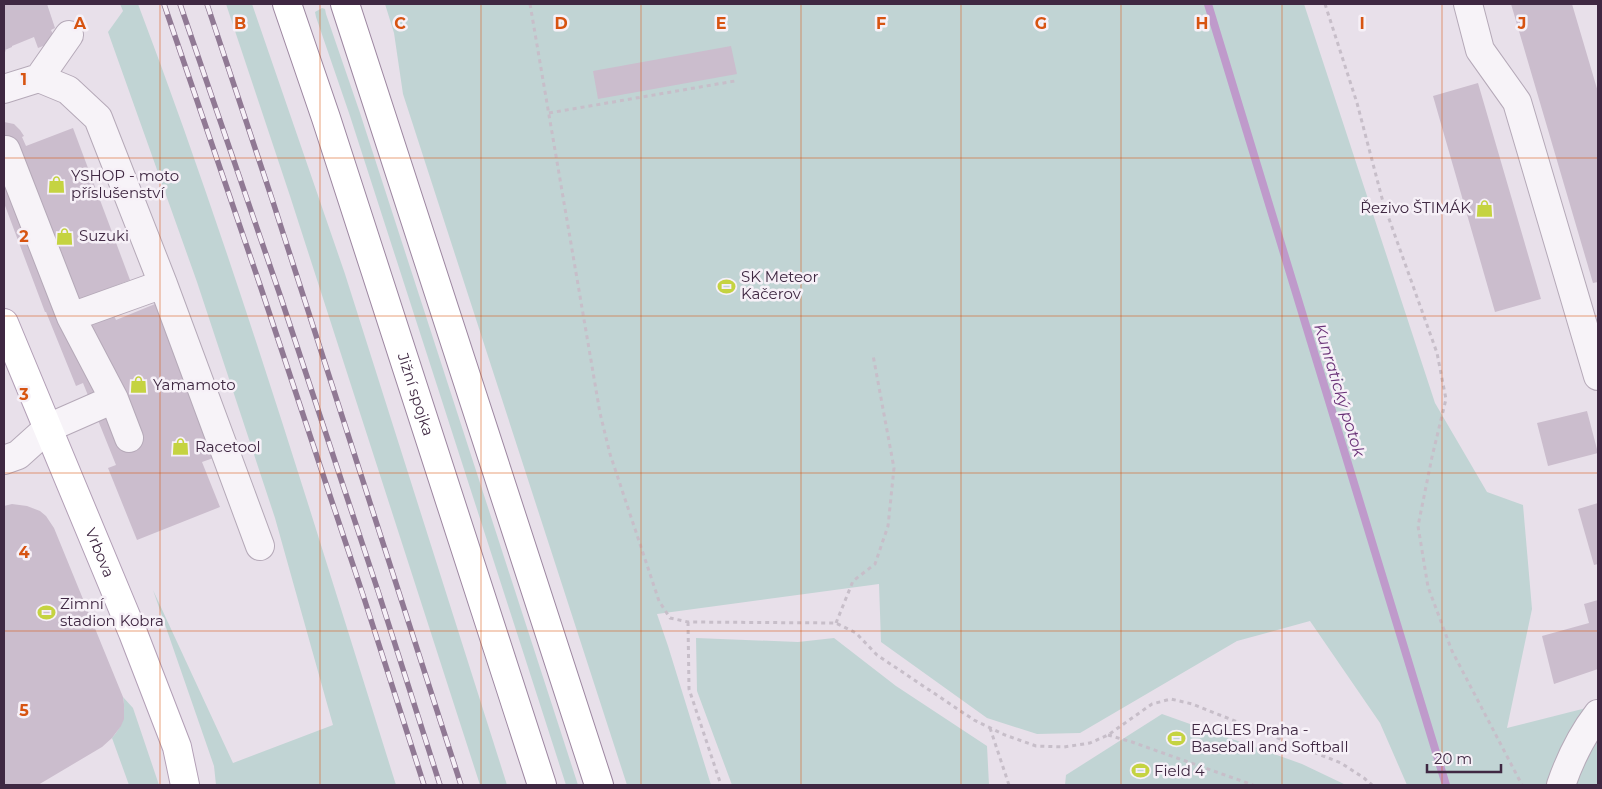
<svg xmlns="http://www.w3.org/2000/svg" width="1602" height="789" viewBox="0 0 1602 789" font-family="Montserrat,sans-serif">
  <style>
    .green { fill: #c1d4d4 }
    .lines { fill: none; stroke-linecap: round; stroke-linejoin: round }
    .stream { stroke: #bf9acb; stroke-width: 8 }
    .building { fill: #cbbdcd }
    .minor-casing { stroke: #b5a9b8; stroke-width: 30 }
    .major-casing { stroke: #b29fb6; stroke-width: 30 }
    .highway-casing { stroke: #9d87a1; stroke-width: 30 }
    .path { stroke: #c7bec9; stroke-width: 3; stroke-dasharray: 4 4; stroke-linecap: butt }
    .minor { stroke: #f7f3f8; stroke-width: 28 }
    .major { stroke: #fff; stroke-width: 28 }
    .highway { stroke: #fff; stroke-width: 28 }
    .rail-casing { stroke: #907994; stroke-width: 5.5 }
    .rail { stroke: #f6f0f7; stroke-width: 4; stroke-dasharray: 11; stroke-linecap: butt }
    .grid { fill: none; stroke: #d75411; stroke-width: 1; stroke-opacity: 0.55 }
    .labels { text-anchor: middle; stroke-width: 5; stroke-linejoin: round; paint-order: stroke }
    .poi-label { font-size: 15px; fill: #3f2842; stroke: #f6f0f7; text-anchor: start }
    .street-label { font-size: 15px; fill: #3f2842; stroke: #f6f0f7 }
    .water-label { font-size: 16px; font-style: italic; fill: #693177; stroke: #f6f0f7 }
    .grid-label { font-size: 16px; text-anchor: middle; font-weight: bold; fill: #d75411; stroke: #f6f0f7; stroke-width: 5; stroke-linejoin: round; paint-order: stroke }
  </style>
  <rect width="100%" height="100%" fill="#e8e0ea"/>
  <!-- green -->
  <path class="green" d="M 120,4 L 138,4 C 235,260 314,524 396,785 L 216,785 L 214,766 L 153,590 L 233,763 L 333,725 L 275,518 L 197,282 L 108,32 L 123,11 Z
    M 226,4 L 252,4 L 345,274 L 507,785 L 480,785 L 290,196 Z
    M 385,4 L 1304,4 L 1435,403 L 1487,492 L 1523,505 L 1532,609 L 1507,728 L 1598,705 L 1598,785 L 1407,785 L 1380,723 L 1310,621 L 1237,641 L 1080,733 L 1037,734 L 987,718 L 881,642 L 879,584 L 657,614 L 668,646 L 711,785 L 627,785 L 403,94 L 394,33 Z
    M 322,8 L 325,9 L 326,14 L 360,113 L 578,785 L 566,785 L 350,116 L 316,17 L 315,12 Z
    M 696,638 L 798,642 L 834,638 L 896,686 L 987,746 L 989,785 L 732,785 L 697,691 Z
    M 123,697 L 133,708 L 159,785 L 129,785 L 112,738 C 123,726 126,713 123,697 Z
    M 1162,714 L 1302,764 L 1346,785 L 1065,785 L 1066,775 Z"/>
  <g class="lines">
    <!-- stream -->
    <path class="stream" d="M 1208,4 L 1446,785"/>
  </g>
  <!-- building -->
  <path class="building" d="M 4,4 L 47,4 L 55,28 L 51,30 L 56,41 L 38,48 L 34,37 L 12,46 L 12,47 L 5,50 L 6,51 L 4,52 Z
    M 1511,4 L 1572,4 L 1598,92 L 1598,282 L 1593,283 Z
    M 731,46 L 737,74 L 598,99 L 593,71 Z
    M 1478,83 L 1541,299 L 1495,312 L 1433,96 Z
    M 4,122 L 14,124 L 20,130 L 24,136 L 22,137 L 26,146 L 73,128 L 130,280 L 88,296 L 97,317 L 112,311 L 116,320 L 155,304 L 206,430 L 219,456 L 202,462 L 220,507 L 137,540 L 108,468 L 116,465 L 83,383 L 76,386 L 46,312 L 45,312 L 4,203 Z
    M 1587,411 L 1598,453 L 1548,466 L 1537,423 Z
    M 1598,503 L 1598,564 L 1594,565 L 1578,509 Z
    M 12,504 L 27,506 L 40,511 L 46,516 L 54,528 L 123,697 L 124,704 L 124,719 L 121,726 L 112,738 L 102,747 L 38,785 L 4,785 L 4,506 Z
    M 1598,600 L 1598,669 L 1554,684 L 1542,636 L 1589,623 L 1584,604 Z"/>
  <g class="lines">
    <defs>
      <path id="minor" d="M 1468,4 L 1480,50 L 1517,102 L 1598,376
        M 39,78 L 69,35
        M 4,89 L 39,78 L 68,90 L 98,118 L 163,284 L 260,546
        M 6,150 L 71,317 L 114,399 L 129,438
        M 71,317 L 163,284
        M 4,460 L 18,455 L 48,428 L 114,399
        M 1561,785 C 1570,759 1581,736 1598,714"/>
      <g id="major">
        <path id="s1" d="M 4,323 L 133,633 L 177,747 L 185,785"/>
      </g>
      <g id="highway">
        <path id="s2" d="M 287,4 L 326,118 L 542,785"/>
        <path d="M 345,4 L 599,785"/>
      </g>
    </defs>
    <!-- minor casing -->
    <use href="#minor" class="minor-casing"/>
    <!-- major casing -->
    <use href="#major" class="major-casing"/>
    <!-- highway casing -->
    <use href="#highway" class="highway-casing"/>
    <!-- path -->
    <path class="path" d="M 530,4 L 600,413 L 610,454 L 659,601 L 670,618 L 688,622 L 836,623 L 856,633 L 877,655 L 974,720 L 1005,735 L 1036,746 L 1064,747 L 1090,743 L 1108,735 L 1152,704 L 1171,699 L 1192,704 L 1341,763 L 1364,778 L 1372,785
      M 1325,4 L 1357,103 L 1383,202 L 1437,353 L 1446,399 L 1432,457 L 1418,526 L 1428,587 L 1452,651 L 1522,785
      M 549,113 L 735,81
      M 688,622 L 689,689 L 721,785
      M 836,623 L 853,581 L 875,564 L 888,526 L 894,468 L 873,355
      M 990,728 L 1009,785
      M 1108,735 L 1132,742 L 1253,785"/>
    <!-- minor -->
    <use href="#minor" class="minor"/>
    <!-- major -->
    <use href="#major" class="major"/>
    <!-- highway -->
    <use href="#highway" class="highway"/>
    <defs>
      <path id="rail" d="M 164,4 L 261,288 L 363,595 L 424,785
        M 180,4 L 280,295 L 378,591 L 440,785
        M 207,4 L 273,202 L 461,785"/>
    </defs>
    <!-- rail casing -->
    <use href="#rail" class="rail-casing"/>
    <!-- rail -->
    <use href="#rail" class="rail"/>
  </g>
  <!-- grid -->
  <path class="grid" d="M 160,4 L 160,785M 320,4 L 320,785M 481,4 L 481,785M 641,4 L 641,785M 801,4 L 801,785M 961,4 L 961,785M 1121,4 L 1121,785M 1282,4 L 1282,785M 1442,4 L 1442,785M 4,158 L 1598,158M 4,316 L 1598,316M 4,473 L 1598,473M 4,631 L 1598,631"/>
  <!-- icons -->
  <defs>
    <symbol id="shop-bare" viewBox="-9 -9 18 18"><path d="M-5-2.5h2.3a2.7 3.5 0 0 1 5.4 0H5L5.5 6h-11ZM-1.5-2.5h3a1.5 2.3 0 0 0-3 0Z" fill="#c5d341" stroke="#f6f0f7" stroke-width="2.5" paint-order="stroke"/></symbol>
    <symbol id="stadium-bare" viewBox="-9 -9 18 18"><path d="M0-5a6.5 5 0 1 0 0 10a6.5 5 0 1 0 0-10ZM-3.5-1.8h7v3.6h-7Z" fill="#c5d341" stroke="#f6f0f7" stroke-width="2.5" paint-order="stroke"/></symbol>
  </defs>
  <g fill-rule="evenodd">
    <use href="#shop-bare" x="44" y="172" width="25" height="25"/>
    <use href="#shop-bare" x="1472" y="196" width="25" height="25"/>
    <use href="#shop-bare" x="52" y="224" width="25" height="25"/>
    <use href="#stadium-bare" x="714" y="274" width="25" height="25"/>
    <use href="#shop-bare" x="126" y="372" width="25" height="25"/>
    <use href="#shop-bare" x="168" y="434" width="25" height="25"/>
    <use href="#stadium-bare" x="34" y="600" width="25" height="25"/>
    <use href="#stadium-bare" x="1164" y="726" width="25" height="25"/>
    <use href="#stadium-bare" x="1128" y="758" width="25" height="25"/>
  </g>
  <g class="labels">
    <!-- poi labels -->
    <g class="poi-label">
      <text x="71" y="181">YSHOP - moto<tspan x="71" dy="17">příslušenství</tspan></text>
      <text x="1471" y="213" text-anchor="end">Řezivo ŠTIMÁK</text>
      <text x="79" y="241">Suzuki</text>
      <text x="741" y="282">SK Meteor<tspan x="741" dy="17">Kačerov</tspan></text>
      <text x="153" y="390">Yamamoto</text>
      <text x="195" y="452">Racetool</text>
      <text x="60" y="609">Zimní<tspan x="60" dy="17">stadion Kobra</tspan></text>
      <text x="1191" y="735">EAGLES Praha -<tspan x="1191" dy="17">Baseball and Softball</tspan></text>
      <text x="1154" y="776">Field 4</text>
    </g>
    <!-- street labels -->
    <g class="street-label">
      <text dy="5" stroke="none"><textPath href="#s2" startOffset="411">Jižní spojka</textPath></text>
      <text dy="5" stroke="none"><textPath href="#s1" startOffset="249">Vrbova</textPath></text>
    </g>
    <!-- water labels -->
    <g class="water-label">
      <text transform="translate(1340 390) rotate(73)" y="6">Kunratický potok</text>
    </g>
  </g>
  <g class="grid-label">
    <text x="80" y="29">A</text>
    <text x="240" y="29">B</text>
    <text x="400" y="29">C</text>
    <text x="561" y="29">D</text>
    <text x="721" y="29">E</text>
    <text x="881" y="29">F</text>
    <text x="1041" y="29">G</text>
    <text x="1202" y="29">H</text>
    <text x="1362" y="29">I</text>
    <text x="1522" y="29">J</text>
    <text x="24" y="85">1</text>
    <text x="24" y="242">2</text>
    <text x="24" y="400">3</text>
    <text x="24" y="558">4</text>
    <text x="24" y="716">5</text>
  </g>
  <!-- border -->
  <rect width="1602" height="789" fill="none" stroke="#3f2842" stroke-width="10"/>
  <!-- scale -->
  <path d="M1427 764v8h74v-8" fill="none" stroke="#3f2842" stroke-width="2.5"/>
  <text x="1434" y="764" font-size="15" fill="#3f2842" stroke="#f6f0f7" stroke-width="4" paint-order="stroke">20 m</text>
</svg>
